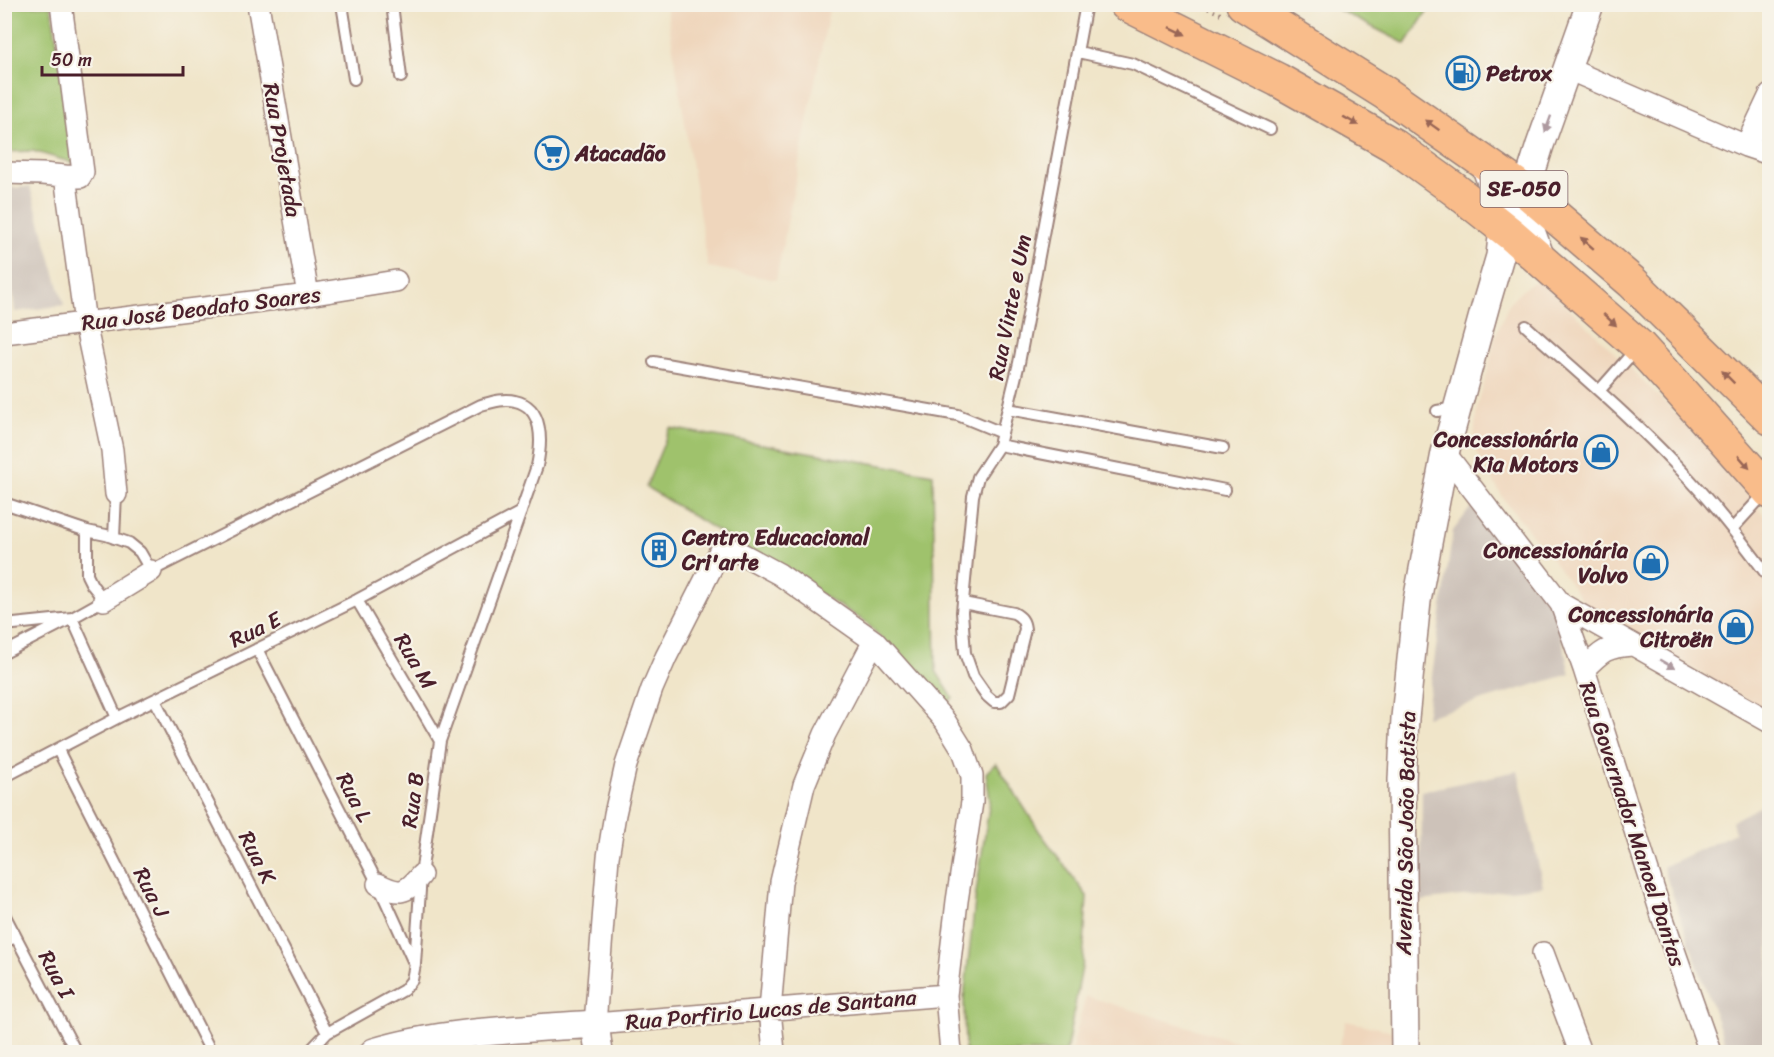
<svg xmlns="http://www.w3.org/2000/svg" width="1774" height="1057" viewBox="0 0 1774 1057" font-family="Sriracha,sans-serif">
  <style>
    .built { fill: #efd6bc }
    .industrial { fill: #cdc2b9 }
    .green { fill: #9fc26c; stroke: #74704c; stroke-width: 1.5 }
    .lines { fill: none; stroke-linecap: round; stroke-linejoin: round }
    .service-casing { stroke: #9d827a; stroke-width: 14 }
    .minor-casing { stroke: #9d827a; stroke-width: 24 }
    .tertiary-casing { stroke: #9d827a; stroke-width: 30 }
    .primary-casing { stroke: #9d827a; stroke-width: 36 }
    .path { stroke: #9d827a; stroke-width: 4; stroke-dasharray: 1.5 4.5; stroke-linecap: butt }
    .service { stroke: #fff; stroke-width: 10 }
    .minor { stroke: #fff; stroke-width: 21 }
    .tertiary { stroke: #fff; stroke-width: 27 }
    .primary { stroke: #f9bc8a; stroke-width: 33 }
    .oneway { fill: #996656 }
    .oneway2 { fill: #ae9aa0 }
    .labels { text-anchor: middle; stroke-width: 4.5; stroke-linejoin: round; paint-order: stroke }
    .shield { fill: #f7f3e8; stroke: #7e5f64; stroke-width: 1.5 }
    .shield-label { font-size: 21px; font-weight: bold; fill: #4a1f2b }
    .poi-label { font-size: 22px; font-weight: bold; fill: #4a1f2b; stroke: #f7f3e8; text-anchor: start }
    .street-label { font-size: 22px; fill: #4a1f2b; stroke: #f7f3e8 }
  </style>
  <rect width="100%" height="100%" fill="#f7f3e8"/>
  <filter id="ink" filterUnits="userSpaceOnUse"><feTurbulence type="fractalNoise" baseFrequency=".0167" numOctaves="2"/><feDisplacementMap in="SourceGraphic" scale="12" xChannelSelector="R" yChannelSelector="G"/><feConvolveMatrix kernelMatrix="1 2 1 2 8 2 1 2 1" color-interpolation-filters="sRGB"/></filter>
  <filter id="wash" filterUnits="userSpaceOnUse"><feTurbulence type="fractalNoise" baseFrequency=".008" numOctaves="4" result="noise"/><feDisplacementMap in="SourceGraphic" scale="24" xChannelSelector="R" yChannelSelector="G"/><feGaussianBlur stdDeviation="1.35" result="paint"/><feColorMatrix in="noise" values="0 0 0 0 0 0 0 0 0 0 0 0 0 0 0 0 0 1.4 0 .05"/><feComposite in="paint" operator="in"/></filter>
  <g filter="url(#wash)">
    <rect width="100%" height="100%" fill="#f0e5c9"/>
    <!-- built -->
    <path class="built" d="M 666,5 L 830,5 L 776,280 L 708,267 Z
      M 1540,279 L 1737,474 L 1769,523 L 1769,712 L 1649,643 L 1584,603 L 1553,560 L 1505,501 L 1473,446 L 1477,408 L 1488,369 L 1495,337 L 1509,303 L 1527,286 Z
      M 1086,996 L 1262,1049 L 1263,1052 L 1071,1052 Z
      M 1346,1021 L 1396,1032 L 1393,1052 L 1338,1052 Z"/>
    <!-- industrial -->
    <path class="industrial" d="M 30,187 L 64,305 L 15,312 L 7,248 L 5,247 L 5,188 Z
      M 1472,506 L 1555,610 L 1570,674 L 1426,717 L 1453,531 Z
      M 1518,771 L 1543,886 L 1421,901 L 1422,791 Z
      M 1769,802 L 1769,1052 L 1728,1052 L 1663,867 L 1735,833 L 1732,821 Z"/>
    <!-- green -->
    <path class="green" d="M 1329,5 L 1431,5 L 1406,44 Z
      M 5,6 L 51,6 L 77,164 L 33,151 L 5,152 Z
      M 670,428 L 933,474 L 936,671 L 953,698 L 944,706 L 866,622 L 646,487 Z
      M 996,763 L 1039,831 L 1087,896 L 1083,962 L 1066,1052 L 965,1052 L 964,998 L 976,893 L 990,800 L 986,773 Z"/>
  </g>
  <g filter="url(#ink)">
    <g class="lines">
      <defs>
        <path id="service" d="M 342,4 L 354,79
          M 392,4 L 401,77
          M 1078,52 L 1133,64 L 1270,129
          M 1526,326 C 1577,372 1630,416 1677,466 C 1711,501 1741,539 1770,579
          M 654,362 L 958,415 L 1002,433
          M 1599,391 L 1636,349
          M 1008,409 L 1223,448
          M 1437,411 L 1455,408
          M 999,445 L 1225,490
          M 4,503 L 87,531 L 106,535 L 129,543 L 140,552 L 151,571 L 481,405 C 492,402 504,398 515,401 C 544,407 542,443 537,466 L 440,741 L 421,875 L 415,964 L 412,980 L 404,990 L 327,1033 L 309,1052
          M 1733,528 L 1765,493
          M 114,538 L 116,494
          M 357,600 L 440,741
          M 963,603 L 1014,613 C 1021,617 1024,620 1025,629 L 1009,694 L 1001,702 L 994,702 L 987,696 L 973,676 L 965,653 L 962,612 L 973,496 L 978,477 L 999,445 L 1019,363 L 1086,4
          M 4,625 L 72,618 L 104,600 L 92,585 L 87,575 L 87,531
          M 257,649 L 378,884 L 414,963
          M 4,653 L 72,618 L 117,718
          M 155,700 L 327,1033
          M 58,750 L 211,1052
          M 4,777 L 117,718 L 357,600 L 521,512
          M 4,914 L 76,1052
          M 4,942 L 16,937"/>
        <path id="minor" d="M 61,4 L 83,172 L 80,177 L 65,176
          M 258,4 L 308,295
          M 1568,69 L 1746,146 L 1770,154
          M 1746,146 L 1770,95
          M 4,173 L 42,174 L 65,176 L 85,323 L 112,450 L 116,494
          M 4,333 L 308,295 L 396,281
          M 1445,453 L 1561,604 L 1584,669 L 1663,919 L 1710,1052
          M 104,600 L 151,571
          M 1561,604 L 1770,722
          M 1584,669 C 1602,651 1606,647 1632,645
          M 378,884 C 400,895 405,894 421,875
          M 1543,953 L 1580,1052
          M 946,995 L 595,1024 L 608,857 L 615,814 L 626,765 L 652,689 L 666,657 L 722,547 L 729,547 L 779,574 L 874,641 L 945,721 L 963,750 L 972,776 L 972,802 L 957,901 L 946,995 L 951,1052
          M 774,1052 L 770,1010 L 781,882 L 804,785 L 825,734 L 874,641"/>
        <path id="tertiary" d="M 1542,261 L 1527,220 L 1525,204 L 1531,174 L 1540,145 L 1590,4
          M 374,1052 C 443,1031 523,1029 595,1024 L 599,1052
          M 1405,1052 L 1402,780 L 1405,718 L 1417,601 L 1445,453 L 1486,304 L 1500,256 L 1503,227 L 1500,207 L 1483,160"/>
        <path id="primary" d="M 1126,4 L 1278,80 L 1393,145 L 1454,189 L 1512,235 L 1639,346 L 1682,393 L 1770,492
          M 1243,4 L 1385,93 L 1528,193 L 1632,282 L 1770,418"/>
      </defs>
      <!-- service casing -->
      <use href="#service" class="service-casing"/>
      <!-- minor casing -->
      <use href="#minor" class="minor-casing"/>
      <!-- tertiary casing -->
      <use href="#tertiary" class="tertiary-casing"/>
      <!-- primary casing -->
      <use href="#primary" class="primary-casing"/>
      <!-- path -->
      <path class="path" d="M 1197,4 L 1221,14"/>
      <!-- service -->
      <use href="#service" class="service"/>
      <!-- minor -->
      <use href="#minor" class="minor"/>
      <!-- tertiary -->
      <use href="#tertiary" class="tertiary"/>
      <!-- primary -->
      <use href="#primary" class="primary"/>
    </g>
    <!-- one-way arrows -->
    <defs><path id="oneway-solid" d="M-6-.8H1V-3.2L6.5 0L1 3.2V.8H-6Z" transform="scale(1.5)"/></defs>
    <g class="oneway">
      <use href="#oneway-solid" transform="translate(1178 31) rotate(26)"/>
      <use href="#oneway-solid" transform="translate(1351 121) rotate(29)"/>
      <use href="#oneway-solid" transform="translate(1432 125) rotate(-145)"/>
      <use href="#oneway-solid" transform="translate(1587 243) rotate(-139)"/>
      <use href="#oneway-solid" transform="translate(1610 320) rotate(42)"/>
      <use href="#oneway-solid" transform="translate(1728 377) rotate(-135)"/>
      <use href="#oneway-solid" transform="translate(1744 462) rotate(49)"/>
    </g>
    <g class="oneway2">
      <use href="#oneway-solid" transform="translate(1548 124) rotate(110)"/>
      <use href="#oneway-solid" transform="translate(1667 664) rotate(30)"/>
    </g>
  </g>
  <!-- icons -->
  <defs>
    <symbol id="fuel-ring" viewBox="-11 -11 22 22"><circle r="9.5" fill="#f7f3e8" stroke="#1f6fb2" stroke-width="1.5"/><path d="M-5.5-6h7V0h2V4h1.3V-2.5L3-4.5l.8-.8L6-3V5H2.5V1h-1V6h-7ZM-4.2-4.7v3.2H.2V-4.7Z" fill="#1f6fb2"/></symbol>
    <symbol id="supermarket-ring" viewBox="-11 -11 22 22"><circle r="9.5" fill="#f7f3e8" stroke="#1f6fb2" stroke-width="1.5"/><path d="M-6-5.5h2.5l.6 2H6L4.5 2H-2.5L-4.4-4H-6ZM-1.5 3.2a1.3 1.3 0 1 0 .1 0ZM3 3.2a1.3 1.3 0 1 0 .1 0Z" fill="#1f6fb2"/></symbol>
    <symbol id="shop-ring" viewBox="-11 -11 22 22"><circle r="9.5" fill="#f7f3e8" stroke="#1f6fb2" stroke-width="1.5"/><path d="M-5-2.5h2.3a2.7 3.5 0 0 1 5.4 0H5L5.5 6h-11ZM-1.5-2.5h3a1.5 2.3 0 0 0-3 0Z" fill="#1f6fb2"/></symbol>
    <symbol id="building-ring" viewBox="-11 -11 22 22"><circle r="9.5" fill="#f7f3e8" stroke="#1f6fb2" stroke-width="1.5"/><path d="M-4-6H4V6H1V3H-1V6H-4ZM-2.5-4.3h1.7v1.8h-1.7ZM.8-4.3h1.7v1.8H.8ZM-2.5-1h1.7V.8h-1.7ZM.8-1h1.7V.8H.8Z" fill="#1f6fb2"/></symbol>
  </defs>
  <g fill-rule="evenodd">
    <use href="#fuel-ring" x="1444" y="54" width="38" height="38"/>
    <use href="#supermarket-ring" x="533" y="134" width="38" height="38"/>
    <use href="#shop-ring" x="1582" y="433" width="38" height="38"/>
    <use href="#building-ring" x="640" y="531" width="38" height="38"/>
    <use href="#shop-ring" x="1632" y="544" width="38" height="38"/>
    <use href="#shop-ring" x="1717" y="608" width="38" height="38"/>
  </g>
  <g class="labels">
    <!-- shield labels -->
    <rect class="shield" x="1480.5" y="171" width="87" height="36" rx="4.5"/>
    <g class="shield-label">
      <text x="1524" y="196">SE-050</text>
    </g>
    <!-- poi labels -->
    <g class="poi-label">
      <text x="1486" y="81">Petrox</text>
      <text x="575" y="161">Atacadão</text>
      <text x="1578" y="447" text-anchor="end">Concessionária<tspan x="1578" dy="25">Kia Motors</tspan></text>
      <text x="682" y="545">Centro Educacional<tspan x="682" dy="25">Cri'arte</tspan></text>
      <text x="1628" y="558" text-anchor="end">Concessionária<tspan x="1628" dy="25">Volvo</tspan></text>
      <text x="1713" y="622" text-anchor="end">Concessionária<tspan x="1713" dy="25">Citroën</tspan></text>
    </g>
    <!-- street labels -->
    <g class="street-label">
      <text transform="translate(283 150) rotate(80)" y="8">Rua Projetada</text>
      <text transform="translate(1009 307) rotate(-79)" y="8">Rua Vinte e Um</text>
      <text transform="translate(201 308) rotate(-7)" y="8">Rua José Deodato Soares</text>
      <text transform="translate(255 629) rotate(-26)" y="8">Rua E</text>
      <text transform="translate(416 661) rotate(59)" y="8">Rua M</text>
      <text transform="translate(355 797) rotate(63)" y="8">Rua L</text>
      <text transform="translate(412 800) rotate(-82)" y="8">Rua B</text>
      <text transform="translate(1633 824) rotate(72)" y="8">Rua Governador Manoel Dantas</text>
      <text transform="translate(1405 833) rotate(-89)" y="8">Avenida São João Batista</text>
      <text transform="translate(258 857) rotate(63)" y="8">Rua K</text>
      <text transform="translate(152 892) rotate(63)" y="8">Rua J</text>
      <text transform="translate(57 974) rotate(62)" y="8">Rua I</text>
      <text transform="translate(771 1009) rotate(-5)" y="8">Rua Porfirio Lucas de Santana</text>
    </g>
  </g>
  <!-- margin -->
  <rect width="1774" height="1057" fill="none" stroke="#f7f3e8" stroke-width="24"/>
  <!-- scale -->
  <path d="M42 66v9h141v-9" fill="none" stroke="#4a1f2b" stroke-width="3"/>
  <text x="51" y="66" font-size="18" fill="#4a1f2b" stroke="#f7f3e8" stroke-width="4.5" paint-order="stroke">50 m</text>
</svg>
